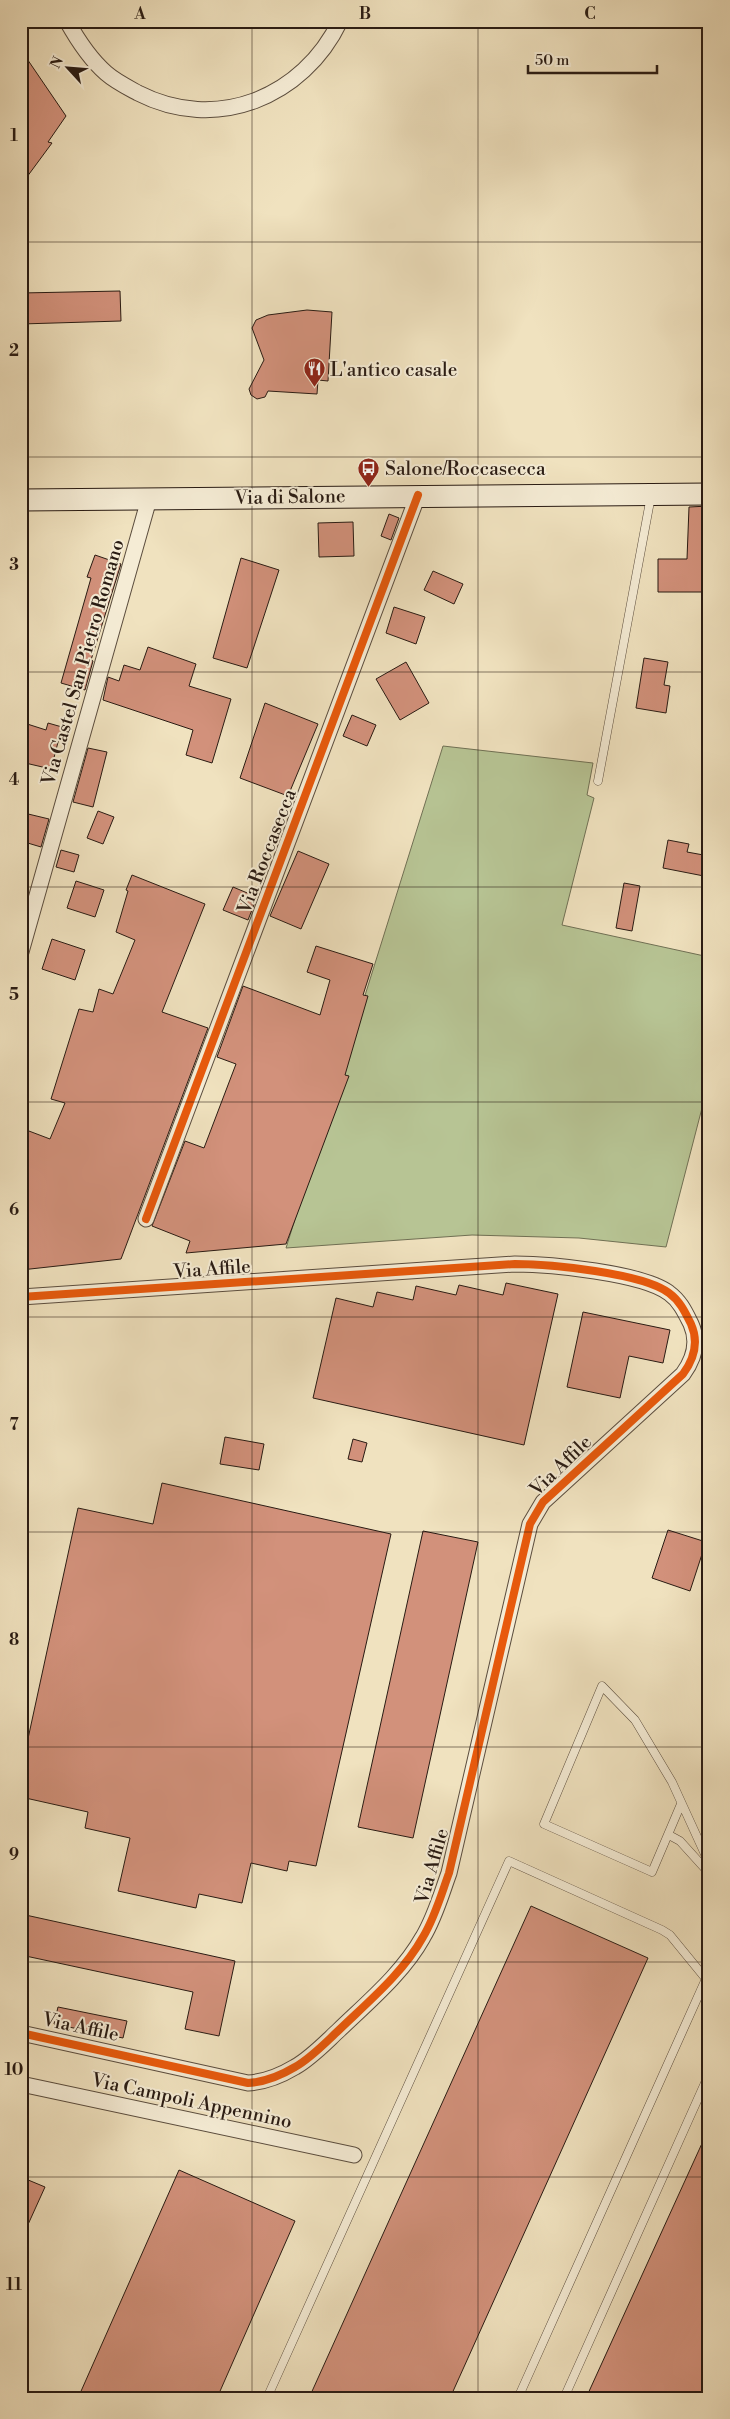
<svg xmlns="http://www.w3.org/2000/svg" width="730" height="2419" viewBox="0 0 730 2419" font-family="'Libre Bodoni',serif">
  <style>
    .grass { fill: #b7c494; stroke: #707054 }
    .building { fill: #d2917b; stroke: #291b13 }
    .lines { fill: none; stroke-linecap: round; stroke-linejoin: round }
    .lane-casing { stroke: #5b4d3e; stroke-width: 9 }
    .street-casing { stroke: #5b4d3e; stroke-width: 17 }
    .secondary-casing { stroke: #291b13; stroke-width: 23 }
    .lane { stroke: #f5ecd5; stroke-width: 8 }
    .street { stroke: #f5ecd5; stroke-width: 15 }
    .secondary { stroke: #f5ecd5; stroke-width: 21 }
    .cycleway-casing { stroke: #f5ecd5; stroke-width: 11 }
    .cycleway { stroke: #e8590c; stroke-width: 8 }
    .grid { fill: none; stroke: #291b13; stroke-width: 1; stroke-opacity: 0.55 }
    .labels { text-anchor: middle; stroke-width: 4; stroke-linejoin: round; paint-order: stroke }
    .poi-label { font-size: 19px; fill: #291b13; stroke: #f5ecd5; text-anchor: start }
    .street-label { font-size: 19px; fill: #291b13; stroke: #f5ecd5 }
    .neatline { fill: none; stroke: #291b13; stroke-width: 2 }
    .grid-label { font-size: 16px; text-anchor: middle; font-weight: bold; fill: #291b13 }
  </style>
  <rect width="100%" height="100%" fill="#f0e2bf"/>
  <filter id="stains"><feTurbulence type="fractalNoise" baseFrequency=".004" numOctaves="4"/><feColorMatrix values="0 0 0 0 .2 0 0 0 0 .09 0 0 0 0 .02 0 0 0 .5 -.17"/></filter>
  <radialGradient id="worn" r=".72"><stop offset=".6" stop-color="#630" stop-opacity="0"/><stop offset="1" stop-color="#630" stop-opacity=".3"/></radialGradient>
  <!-- grass -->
  <path class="grass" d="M 443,746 L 593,763 L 587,795 L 594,798 L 562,925 L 709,957 L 709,1081 L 666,1247 L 579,1238 L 472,1235 L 286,1248 Z"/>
  <!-- building -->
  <path class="building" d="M 21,50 L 66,116 L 48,142 L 52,143 L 21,185 Z
    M 120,291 L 121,321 L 21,324 L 21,293 Z
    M 307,310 L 332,312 L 328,381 L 318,380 L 317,394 L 268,391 L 265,397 L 257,399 L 251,395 L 249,389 L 264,360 L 252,328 L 256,320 L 268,315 Z
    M 709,506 L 707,592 L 658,592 L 658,559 L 687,559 L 689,507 Z
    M 389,514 L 399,518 L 391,540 L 381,536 Z
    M 353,522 L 354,556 L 319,557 L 318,523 Z
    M 95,555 L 121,564 L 91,660 L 93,661 L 85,690 L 61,683 L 91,578 L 87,577 Z
    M 241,558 L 279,570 L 247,668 L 213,658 Z
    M 433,571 L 463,584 L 454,604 L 424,590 Z
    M 394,607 L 425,617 L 416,644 L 386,633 Z
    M 148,647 L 196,664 L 189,686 L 231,699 L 212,763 L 186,755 L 193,730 L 103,700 L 108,677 L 119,681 L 124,665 L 140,670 Z
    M 644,658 L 668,662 L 664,685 L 670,686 L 666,713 L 636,708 Z
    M 406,662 L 429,703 L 400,720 L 376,679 Z
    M 265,703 L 318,724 L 288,796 L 240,778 Z
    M 352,715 L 376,725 L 367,746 L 343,736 Z
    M 21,722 L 46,730 L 48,723 L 62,727 L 51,769 L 21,762 Z
    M 88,748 L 107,752 L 93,807 L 73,802 Z
    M 98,811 L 114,817 L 103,844 L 87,838 Z
    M 24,813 L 49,819 L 41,847 L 21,841 L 21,823 Z
    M 668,840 L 689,844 L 687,852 L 709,856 L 709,877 L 663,868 Z
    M 61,850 L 79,855 L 74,872 L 56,867 Z
    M 298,851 L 329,864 L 301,929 L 270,916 Z
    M 132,875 L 205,904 L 162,1012 L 208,1028 L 121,1259 L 21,1270 L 21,1128 L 50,1139 L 65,1103 L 51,1099 L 79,1009 L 93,1012 L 99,989 L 113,994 L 135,940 L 116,932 L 128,891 L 126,890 Z
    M 76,881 L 104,890 L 95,917 L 67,908 Z
    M 624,883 L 640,886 L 632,931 L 616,928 Z
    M 233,887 L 257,897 L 248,920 L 223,910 Z
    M 52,939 L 85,950 L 75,980 L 42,969 Z
    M 316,946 L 373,964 L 363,995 L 368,996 L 345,1075 L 349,1076 L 286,1244 L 186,1253 L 190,1241 L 152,1226 L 185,1141 L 204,1148 L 236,1064 L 217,1057 L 243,986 L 320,1015 L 330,980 L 307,972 Z
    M 506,1283 L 558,1294 L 524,1445 L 313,1398 L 336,1298 L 373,1307 L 377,1292 L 413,1300 L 416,1286 L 456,1295 L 459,1285 L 503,1295 Z
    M 583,1312 L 670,1330 L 663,1363 L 629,1356 L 620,1398 L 567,1387 Z
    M 225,1437 L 264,1444 L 259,1470 L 220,1464 Z
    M 353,1439 L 367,1443 L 362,1462 L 348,1459 Z
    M 162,1483 L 391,1534 L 316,1866 L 289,1861 L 287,1871 L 251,1863 L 242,1903 L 199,1894 L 196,1908 L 118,1891 L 130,1838 L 85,1828 L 88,1812 L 21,1797 L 21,1771 L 78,1508 L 153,1524 Z
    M 668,1530 L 706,1542 L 690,1591 L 652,1578 Z
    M 423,1531 L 478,1542 L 413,1838 L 358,1827 Z
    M 531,1906 L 648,1958 L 450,2398 L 309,2398 Z
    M 21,1914 L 235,1961 L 219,2036 L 185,2029 L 193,1992 L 21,1955 Z
    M 58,2007 L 127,2021 L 123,2038 L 54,2024 Z
    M 709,2128 L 709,2398 L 586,2398 Z
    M 179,2170 L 295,2221 L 217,2398 L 78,2398 Z
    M 21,2177 L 45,2187 L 21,2240 Z"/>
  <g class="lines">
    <defs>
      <path id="lane" d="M 598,781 L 651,496
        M 681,1804 L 652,1872 L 544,1824 L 602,1686 L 635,1720 L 672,1782 L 709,1863
        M 669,1835 L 680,1841 L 709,1873
        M 267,2398 L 509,1861 L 662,1930 L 670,1935 L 706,1979
        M 518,2398 L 709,1972
        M 564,2398 L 709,2074"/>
      <path id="street" d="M 67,21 C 77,39 90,59 106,73 C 115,81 127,87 138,93 C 216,133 303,98 340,21
        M 21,952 L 149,499
        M 146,1219 L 418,495
        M 21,1297 L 515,1264 C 549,1264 643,1273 669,1293 C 680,1301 685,1312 691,1324 C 699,1342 694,1359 683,1374 L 543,1502 L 530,1524 L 449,1873 C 441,1895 435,1917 423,1937 C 403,1973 368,2002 339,2030 C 325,2043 311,2058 295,2067 C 280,2076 265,2082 248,2083 L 21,2033
        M 21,2084 L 354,2155"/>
      <path id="secondary" d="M 21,500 L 709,494"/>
    </defs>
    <!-- lane casing -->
    <use href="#lane" class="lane-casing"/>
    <!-- street casing -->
    <use href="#street" class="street-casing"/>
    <!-- secondary casing -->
    <use href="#secondary" class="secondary-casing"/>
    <!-- lane -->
    <use href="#lane" class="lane"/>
    <!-- street -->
    <use href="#street" class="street"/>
    <!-- secondary -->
    <use href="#secondary" class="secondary"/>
    <defs>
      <path id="cycleway" d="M 146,1219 L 418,495
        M 21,1297 L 515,1264 C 549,1264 643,1273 669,1293 C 680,1301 685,1312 691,1324 C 699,1342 694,1359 683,1374 L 543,1502 L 530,1524 L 449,1873 C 441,1895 435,1917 423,1937 C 403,1973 368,2002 339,2030 C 325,2043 311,2058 295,2067 C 280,2076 265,2082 248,2083 L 21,2033"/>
    </defs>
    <!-- cycleway casing -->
    <use href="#cycleway" class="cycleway-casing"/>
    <!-- cycleway -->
    <use href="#cycleway" class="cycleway"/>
  </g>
  <!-- grid -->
  <path class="grid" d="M 252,21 L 252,2398M 478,21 L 478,2398M 21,242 L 709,242M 21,457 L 709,457M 21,672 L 709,672M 21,887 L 709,887M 21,1102 L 709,1102M 21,1317 L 709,1317M 21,1532 L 709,1532M 21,1747 L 709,1747M 21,1962 L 709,1962M 21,2177 L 709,2177"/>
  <!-- icons -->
  <defs>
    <symbol id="restaurant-pin" viewBox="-11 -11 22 30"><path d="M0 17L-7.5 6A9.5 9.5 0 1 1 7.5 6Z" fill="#8f2418" stroke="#f5ecd5"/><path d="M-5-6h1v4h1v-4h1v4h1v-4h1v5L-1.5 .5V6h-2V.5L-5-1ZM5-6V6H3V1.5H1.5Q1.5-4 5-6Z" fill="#fff"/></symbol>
    <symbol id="bus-pin" viewBox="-11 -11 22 30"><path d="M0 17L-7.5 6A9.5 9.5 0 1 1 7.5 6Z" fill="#8f2418" stroke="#f5ecd5"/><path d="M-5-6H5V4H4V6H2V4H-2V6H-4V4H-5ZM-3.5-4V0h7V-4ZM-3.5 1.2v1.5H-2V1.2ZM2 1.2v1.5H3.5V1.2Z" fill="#fff"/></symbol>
  </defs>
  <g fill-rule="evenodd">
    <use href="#restaurant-pin" x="302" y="356" width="25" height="34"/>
    <use href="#bus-pin" x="356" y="456" width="25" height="34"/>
  </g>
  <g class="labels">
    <!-- poi labels -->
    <g class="poi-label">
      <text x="330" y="376">L'antico casale</text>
      <text x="385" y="475">Salone/Roccasecca</text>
    </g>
    <!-- street labels -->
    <g class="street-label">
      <text transform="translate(290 496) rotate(-1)" y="7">Via di Salone</text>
      <text transform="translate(82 662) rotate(-74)" y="7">Via Castel San Pietro Romano</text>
      <text transform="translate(266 851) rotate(-69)" y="7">Via Roccasecca</text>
      <text transform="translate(212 1268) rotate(-4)" y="7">Via Affile</text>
      <text transform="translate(560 1465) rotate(-44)" y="7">Via Affile</text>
      <text transform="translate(431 1866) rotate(-74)" y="7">Via Affile</text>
      <text transform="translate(81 2026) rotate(12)" y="7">Via Affile</text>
      <text transform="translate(192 2100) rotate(12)" y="7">Via Campoli Appennino</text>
    </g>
  </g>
  <!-- margin -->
  <rect width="730" height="2419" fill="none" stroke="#f0e2bf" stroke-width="55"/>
  <!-- north arrow -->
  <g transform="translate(68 68) rotate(296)" stroke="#f5ecd5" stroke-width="4" paint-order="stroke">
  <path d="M0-4L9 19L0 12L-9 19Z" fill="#291b13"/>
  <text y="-8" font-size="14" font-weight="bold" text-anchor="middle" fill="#291b13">N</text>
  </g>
  <!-- scale -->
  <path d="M528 65v8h129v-8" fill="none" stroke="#291b13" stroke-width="2.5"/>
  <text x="535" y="65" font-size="15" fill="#291b13" stroke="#f5ecd5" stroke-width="4" paint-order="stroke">50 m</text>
  <rect x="28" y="28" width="674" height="2364" class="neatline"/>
  <g class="grid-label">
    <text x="140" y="19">A</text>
    <text x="365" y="19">B</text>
    <text x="590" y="19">C</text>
    <text x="14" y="141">1</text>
    <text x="14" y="356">2</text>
    <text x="14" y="570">3</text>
    <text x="14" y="785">4</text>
    <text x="14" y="1000">5</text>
    <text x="14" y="1215">6</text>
    <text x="14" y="1430">7</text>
    <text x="14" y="1645">8</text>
    <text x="14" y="1860">9</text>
    <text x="14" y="2075">10</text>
    <text x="14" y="2290">11</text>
  </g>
  <rect width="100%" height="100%" filter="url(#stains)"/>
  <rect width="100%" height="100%" fill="url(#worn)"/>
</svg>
